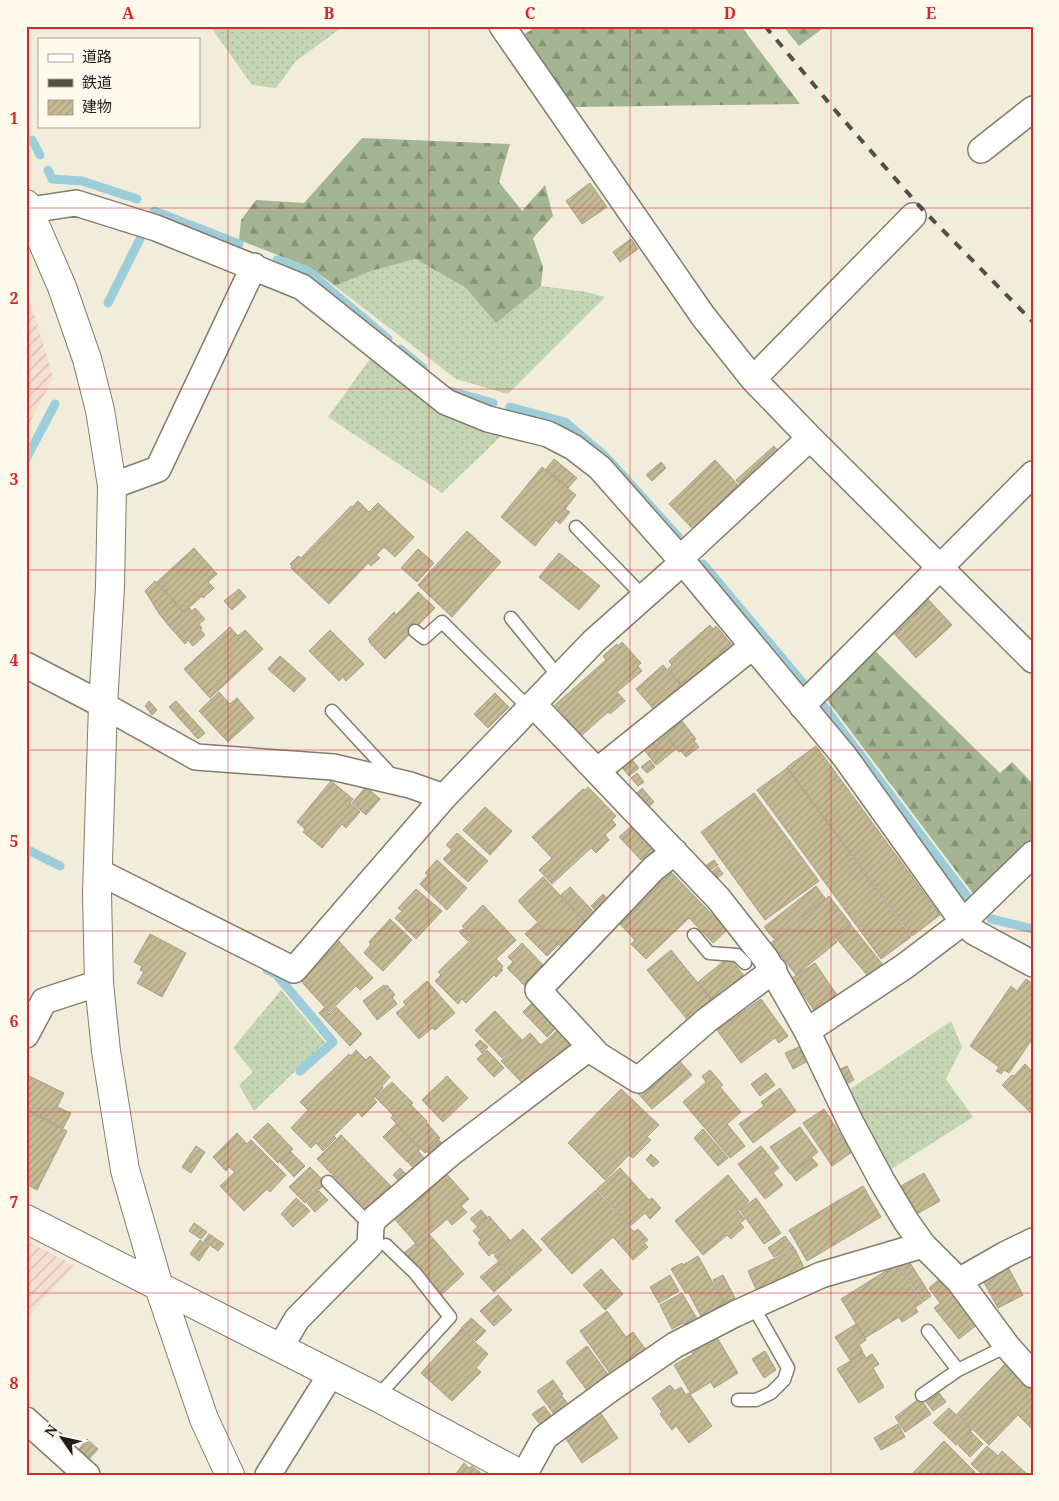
<svg xmlns="http://www.w3.org/2000/svg" width="1059" height="1501" viewBox="0 0 1059 1501" font-family="'Noto Serif','Noto Sans JP',serif">
  <style>
    .industrial { fill: url(#industrial-furrows) }
    .grass { fill: url(#grass-dots) }
    .forest { fill: url(#forest-firs) }
    .lines { fill: none; stroke-linecap: round; stroke-linejoin: round }
    .stream { stroke: #9ecdda; stroke-width: 9 }
    .building { fill: url(#building-hatch); stroke: #a49f8e }
    .service-casing { stroke: #837d6e; stroke-width: 15 }
    .minor-casing { stroke: #837d6e; stroke-width: 28 }
    .tertiary-casing { stroke: #837d6e; stroke-width: 30 }
    .service { stroke: #fff; stroke-width: 12 }
    .minor { stroke: #fff; stroke-width: 25 }
    .tertiary { stroke: #fff; stroke-width: 28 }
    .rail { stroke: #524f46; stroke-width: 4; stroke-dasharray: 9 9; stroke-linecap: butt }
    .grid { fill: none; stroke: #d62828; stroke-width: 1; stroke-opacity: 0.55 }
    .neatline { fill: none; stroke: #d62828; stroke-width: 2 }
    .grid-label { font-size: 16px; text-anchor: middle; font-weight: bold; fill: #d62828 }
  </style>
  <defs>
    <pattern id="industrial-furrows" width="10" height="10" patternUnits="userSpaceOnUse" patternTransform="scale(1.25)"><rect width="10" height="10" fill="#f4ded0"/><path d="M-1 1l2-2M0 10L10 0M9 11l2-2" fill="none" stroke="#d1beb2"/></pattern>
    <pattern id="grass-dots" width="8" height="8" patternUnits="userSpaceOnUse" patternTransform="scale(1.25)"><rect width="8" height="8" fill="#c3d5b2"/><path d="M2 2h.1M6 6h.1" fill="none" stroke="#a7b698" stroke-width="1.8" stroke-linecap="round"/></pattern>
    <pattern id="forest-firs" width="22" height="20" patternUnits="userSpaceOnUse" patternTransform="scale(1.25)"><rect width="22" height="20" fill="#a3b592"/><path d="M5 1l3.5 6h-7zM16 11l3.5 6h-7z" fill="#849376"/></pattern>
    <pattern id="building-hatch" width="6" height="6" patternUnits="userSpaceOnUse" patternTransform="scale(1.25)"><rect width="6" height="6" fill="#c5b993"/><path d="M-1 1l2-2M0 6l6-6M5 7l2-2" fill="none" stroke="#a99f7e"/></pattern>
  </defs>
  <rect width="100%" height="100%" fill="#f2eddb"/>
  <!-- industrial -->
  <path class="industrial" d="M 26,294 L 34,313 L 53,378 L 26,430 Z
    M 26,1240 L 74,1266 L 26,1320 Z"/>
  <!-- grass -->
  <path class="grass" d="M 210,26 L 344,26 L 296,61 L 276,88 L 252,85 Z
    M 416,259 L 466,288 L 496,322 L 541,286 L 587,292 L 605,297 L 508,394 L 456,379 L 335,286 L 371,271 Z
    M 372,356 L 503,434 L 442,493 L 328,417 Z
    M 281,990 L 325,1042 L 254,1111 L 239,1085 L 253,1072 L 233,1048 Z
    M 951,1021 L 962,1047 L 946,1079 L 973,1117 L 890,1170 L 846,1092 Z"/>
  <!-- forest -->
  <path class="forest" d="M 537,26 L 741,26 L 800,104 L 572,107 L 522,36 Z
    M 783,26 L 826,26 L 799,46 Z
    M 362,138 L 510,144 L 499,182 L 522,211 L 545,185 L 553,216 L 533,238 L 543,267 L 541,286 L 496,323 L 466,288 L 416,259 L 371,271 L 335,286 L 311,268 L 239,240 L 241,220 L 256,200 L 304,203 Z
    M 870,646 L 1000,773 L 1012,762 L 1033,784 L 1033,847 L 978,900 L 822,693 Z"/>
  <g class="lines">
    <!-- stream -->
    <path class="stream" d="M 32,140 L 40,155
      M 48,170 L 52,179 L 82,181 L 137,199
      M 154,211 L 239,244
      M 277,260 L 309,272 L 388,339
      M 108,303 L 140,239
      M 400,349 L 423,368
      M 450,391 L 493,403
      M 510,407 L 565,422 L 606,457 L 683,542
      M 26,459 L 55,404
      M 703,564 L 802,682
      M 822,704 L 972,903
      M 26,849 L 60,866
      M 991,919 L 1033,929
      M 267,970 L 276,974 L 333,1042 L 300,1071"/>
  </g>
  <!-- building -->
  <path class="building" d="M 590,183 L 607,207 L 582,224 L 566,201 Z
    M 631,239 L 638,249 L 620,262 L 613,252 Z
    M 774,446 L 780,453 L 743,487 L 736,480 Z
    M 554,459 L 577,478 L 568,488 L 546,469 Z
    M 715,460 L 741,488 L 695,531 L 669,504 Z
    M 661,462 L 666,468 L 652,481 L 646,475 Z
    M 542,467 L 576,495 L 565,509 L 570,512 L 560,524 L 556,520 L 535,546 L 501,517 Z
    M 358,501 L 369,512 L 378,503 L 414,537 L 395,557 L 384,547 L 376,555 L 380,558 L 371,566 L 368,563 L 329,604 L 291,568 L 292,566 L 290,564 L 298,556 L 301,558 L 351,506 L 352,507 Z
    M 467,531 L 501,562 L 452,617 L 418,585 Z
    M 194,548 L 217,574 L 208,582 L 214,588 L 203,598 L 202,596 L 184,612 L 157,582 Z
    M 418,549 L 434,563 L 417,582 L 401,568 Z
    M 559,553 L 600,586 L 579,610 L 539,577 Z
    M 155,581 L 183,612 L 169,626 L 160,615 L 145,591 Z
    M 239,589 L 246,597 L 232,610 L 224,601 Z
    M 418,592 L 435,608 L 385,659 L 369,642 L 370,641 L 368,639 L 394,612 L 396,615 Z
    M 926,597 L 952,625 L 916,658 L 891,630 Z
    M 189,608 L 192,611 L 195,608 L 205,619 L 199,624 L 202,628 L 200,629 L 205,635 L 193,646 L 188,640 L 185,644 L 169,626 Z
    M 710,625 L 713,629 L 716,626 L 733,646 L 732,653 L 685,689 L 668,669 L 672,665 L 669,661 Z
    M 230,627 L 238,636 L 245,630 L 263,649 L 210,698 L 184,669 Z
    M 330,630 L 364,664 L 346,681 L 343,677 L 339,681 L 309,651 Z
    M 622,642 L 641,663 L 638,666 L 642,671 L 617,692 L 625,701 L 610,714 L 608,712 L 581,736 L 555,705 L 606,660 L 603,656 L 617,644 L 618,646 Z
    M 280,656 L 306,679 L 294,692 L 268,669 Z
    M 663,665 L 684,689 L 657,713 L 636,689 Z
    M 219,692 L 230,704 L 237,698 L 254,718 L 228,742 L 199,711 Z
    M 495,693 L 509,707 L 488,728 L 474,714 Z
    M 149,701 L 157,710 L 152,715 L 145,706 Z
    M 176,701 L 205,733 L 198,739 L 169,707 Z
    M 678,716 L 696,739 L 694,741 L 699,747 L 686,757 L 681,751 L 679,752 L 662,729 Z
    M 661,730 L 676,749 L 665,758 L 650,739 Z
    M 649,739 L 664,759 L 656,765 L 641,746 Z
    M 816,746 L 940,915 L 912,936 L 787,767 Z
    M 629,756 L 639,768 L 629,776 L 619,764 Z
    M 650,760 L 655,767 L 647,773 L 641,767 Z
    M 787,768 L 911,937 L 881,959 L 757,790 Z
    M 637,773 L 644,782 L 638,786 L 631,778 Z
    M 331,781 L 353,799 L 350,803 L 360,812 L 346,828 L 342,824 L 322,848 L 303,832 L 305,829 L 297,822 Z
    M 366,787 L 380,799 L 366,815 L 352,803 Z
    M 588,787 L 616,816 L 612,820 L 616,825 L 605,835 L 609,840 L 596,853 L 591,848 L 552,884 L 539,870 L 552,858 L 532,837 L 583,789 L 585,790 Z
    M 642,788 L 654,802 L 646,809 L 634,796 Z
    M 754,793 L 819,881 L 765,920 L 701,832 Z
    M 485,807 L 512,831 L 490,855 L 463,830 Z
    M 635,823 L 658,850 L 645,861 L 643,858 L 641,860 L 619,837 Z
    M 457,833 L 488,861 L 468,882 L 443,859 L 452,850 L 446,845 Z
    M 437,860 L 467,888 L 447,910 L 420,884 L 428,875 L 425,873 Z
    M 714,860 L 718,865 L 709,871 L 705,866 Z
    M 718,867 L 723,874 L 712,881 L 707,875 Z
    M 671,872 L 727,930 L 713,943 L 689,918 L 646,959 L 631,944 L 635,940 L 618,922 Z
    M 543,877 L 586,923 L 561,947 L 518,901 Z
    M 816,886 L 825,898 L 774,939 L 764,927 Z
    M 570,887 L 594,912 L 585,921 L 561,895 Z
    M 416,889 L 442,911 L 416,939 L 395,918 L 402,911 L 398,908 Z
    M 603,894 L 611,903 L 599,914 L 591,906 Z
    M 829,896 L 851,924 L 834,938 L 837,942 L 796,975 L 771,943 Z
    M 483,905 L 516,940 L 496,959 L 503,966 L 501,969 L 503,970 L 496,977 L 494,975 L 466,1003 L 462,999 L 458,1004 L 435,981 L 441,975 L 438,972 L 473,938 L 462,926 Z
    M 390,919 L 412,940 L 383,971 L 364,953 L 371,944 L 369,942 Z
    M 537,923 L 558,945 L 547,956 L 525,934 Z
    M 851,925 L 883,965 L 868,976 L 835,937 Z
    M 463,929 L 472,938 L 468,941 L 459,932 Z
    M 150,934 L 186,953 L 162,997 L 137,983 L 144,972 L 140,970 L 142,966 L 134,962 Z
    M 336,938 L 373,978 L 360,990 L 356,986 L 329,1012 L 300,980 L 316,966 L 311,962 Z
    M 522,943 L 546,968 L 526,987 L 507,968 L 513,962 L 508,957 Z
    M 671,950 L 714,1003 L 690,1023 L 647,970 Z
    M 729,957 L 745,977 L 714,1002 L 698,982 Z
    M 815,963 L 841,1001 L 818,1016 L 792,978 Z
    M 1026,979 L 1033,984 L 1033,1038 L 1009,1073 L 1004,1070 L 1001,1074 L 996,1071 L 999,1067 L 970,1046 L 1011,986 L 1017,991 Z
    M 427,981 L 455,1013 L 435,1030 L 432,1028 L 419,1039 L 396,1013 L 406,1005 L 403,1002 Z
    M 384,985 L 385,987 L 387,985 L 395,995 L 392,997 L 397,1004 L 377,1020 L 363,1001 Z
    M 761,999 L 788,1036 L 779,1043 L 775,1038 L 741,1063 L 717,1030 Z
    M 534,1001 L 558,1026 L 547,1037 L 523,1012 Z
    M 336,1007 L 362,1034 L 350,1046 L 319,1013 L 324,1008 L 329,1014 Z
    M 495,1011 L 522,1040 L 502,1058 L 475,1030 Z
    M 560,1028 L 574,1043 L 541,1074 L 525,1086 L 501,1061 L 530,1033 L 541,1045 Z
    M 480,1040 L 488,1047 L 482,1053 L 475,1045 Z
    M 799,1047 L 806,1062 L 793,1069 L 785,1053 Z
    M 356,1050 L 366,1060 L 370,1056 L 390,1077 L 382,1086 L 383,1088 L 373,1098 L 377,1102 L 362,1117 L 358,1112 L 334,1136 L 336,1138 L 323,1151 L 316,1143 L 311,1148 L 291,1128 L 308,1110 L 300,1102 L 349,1054 L 351,1056 Z
    M 487,1050 L 504,1068 L 494,1077 L 477,1059 Z
    M 676,1057 L 692,1075 L 652,1109 L 636,1091 Z
    M 1025,1064 L 1033,1072 L 1033,1115 L 1002,1085 L 1012,1075 L 1014,1076 Z
    M 847,1066 L 854,1080 L 843,1086 L 836,1071 Z
    M 710,1070 L 723,1085 L 720,1087 L 741,1112 L 727,1124 L 745,1146 L 730,1158 L 683,1102 L 706,1082 L 702,1076 Z
    M 766,1073 L 775,1085 L 760,1096 L 751,1084 Z
    M 27,1075 L 64,1093 L 57,1107 L 71,1113 L 63,1128 L 26,1109 Z
    M 447,1076 L 468,1098 L 443,1122 L 422,1100 Z
    M 392,1082 L 413,1103 L 411,1105 L 427,1121 L 426,1122 L 440,1138 L 425,1153 L 391,1118 L 393,1115 L 375,1097 Z
    M 780,1088 L 796,1111 L 753,1143 L 739,1124 L 764,1106 L 761,1102 Z
    M 621,1089 L 659,1125 L 647,1137 L 651,1140 L 633,1158 L 629,1155 L 605,1180 L 568,1143 Z
    M 824,1109 L 852,1152 L 832,1166 L 803,1123 Z
    M 26,1110 L 67,1131 L 37,1190 L 26,1184 Z
    M 268,1123 L 293,1149 L 278,1163 L 253,1137 Z
    M 396,1124 L 420,1149 L 407,1162 L 383,1137 Z
    M 800,1127 L 818,1152 L 790,1174 L 770,1147 Z
    M 703,1129 L 728,1158 L 718,1166 L 694,1138 Z
    M 237,1133 L 247,1144 L 251,1140 L 286,1175 L 270,1192 L 267,1189 L 244,1211 L 220,1186 L 235,1172 L 229,1167 L 226,1171 L 213,1157 Z
    M 341,1135 L 391,1186 L 367,1210 L 317,1159 Z
    M 439,1140 L 444,1145 L 432,1158 L 427,1152 Z
    M 196,1146 L 205,1152 L 191,1173 L 182,1167 Z
    M 761,1146 L 779,1168 L 773,1173 L 783,1185 L 765,1199 L 738,1164 Z
    M 418,1151 L 426,1160 L 415,1170 L 408,1162 Z
    M 291,1152 L 305,1166 L 294,1177 L 280,1162 Z
    M 651,1154 L 659,1162 L 653,1167 L 646,1160 Z
    M 812,1158 L 818,1165 L 796,1181 L 791,1174 Z
    M 310,1167 L 326,1183 L 305,1203 L 289,1187 Z
    M 400,1168 L 406,1174 L 398,1180 L 393,1175 Z
    M 620,1168 L 649,1200 L 652,1198 L 661,1208 L 650,1219 L 645,1213 L 630,1226 L 597,1189 Z
    M 443,1170 L 469,1199 L 461,1206 L 467,1212 L 452,1225 L 447,1219 L 417,1245 L 392,1216 Z
    M 924,1173 L 940,1201 L 915,1215 L 899,1187 Z
    M 728,1175 L 749,1201 L 738,1211 L 745,1219 L 740,1223 L 744,1227 L 731,1239 L 727,1235 L 703,1255 L 675,1221 Z
    M 863,1186 L 881,1217 L 807,1261 L 789,1230 Z
    M 596,1190 L 634,1232 L 638,1229 L 648,1240 L 644,1243 L 648,1247 L 633,1260 L 613,1237 L 572,1274 L 541,1239 Z
    M 319,1191 L 328,1200 L 315,1212 L 307,1203 Z
    M 296,1198 L 310,1211 L 293,1227 L 281,1214 Z
    M 756,1198 L 781,1233 L 764,1244 L 740,1210 Z
    M 481,1210 L 487,1217 L 477,1226 L 470,1219 Z
    M 489,1216 L 510,1240 L 494,1254 L 492,1253 L 489,1256 L 478,1243 L 481,1240 L 473,1231 Z
    M 194,1223 L 207,1232 L 201,1239 L 189,1231 Z
    M 523,1229 L 542,1250 L 512,1276 L 494,1256 Z
    M 209,1234 L 224,1244 L 218,1251 L 204,1241 Z
    M 430,1235 L 464,1274 L 441,1295 L 404,1253 L 415,1244 L 417,1246 Z
    M 785,1236 L 794,1248 L 774,1257 L 768,1248 Z
    M 200,1240 L 209,1246 L 199,1261 L 190,1254 Z
    M 795,1249 L 806,1272 L 758,1294 L 748,1271 Z
    M 698,1256 L 725,1305 L 702,1318 L 688,1292 L 686,1294 L 671,1269 L 682,1263 L 683,1265 Z
    M 907,1258 L 931,1296 L 923,1302 L 898,1263 Z
    M 498,1262 L 511,1277 L 494,1292 L 480,1277 Z
    M 897,1264 L 922,1303 L 915,1307 L 918,1312 L 902,1322 L 899,1317 L 865,1338 L 841,1299 Z
    M 1007,1265 L 1023,1295 L 998,1308 L 982,1279 Z
    M 601,1269 L 623,1294 L 605,1310 L 583,1285 Z
    M 670,1275 L 679,1291 L 659,1303 L 650,1287 Z
    M 723,1275 L 735,1298 L 725,1303 L 713,1280 Z
    M 941,1278 L 978,1324 L 959,1339 L 934,1308 L 940,1303 L 929,1288 Z
    M 682,1293 L 699,1322 L 686,1329 L 683,1323 L 672,1329 L 660,1305 Z
    M 498,1295 L 512,1310 L 494,1326 L 480,1311 Z
    M 607,1311 L 626,1337 L 633,1332 L 646,1350 L 611,1375 L 580,1331 Z
    M 471,1318 L 486,1331 L 476,1341 L 461,1328 Z
    M 856,1324 L 866,1340 L 859,1345 L 863,1352 L 850,1360 L 835,1337 Z
    M 461,1329 L 488,1354 L 476,1368 L 481,1372 L 452,1401 L 421,1373 Z
    M 718,1339 L 738,1373 L 714,1388 L 711,1382 L 691,1394 L 674,1365 L 693,1354 L 690,1349 L 706,1340 L 708,1345 Z
    M 587,1346 L 610,1377 L 589,1393 L 566,1362 Z
    M 765,1351 L 776,1370 L 764,1378 L 752,1359 Z
    M 863,1353 L 866,1358 L 872,1354 L 879,1364 L 873,1368 L 884,1387 L 859,1403 L 837,1369 Z
    M 1005,1364 L 1033,1391 L 1033,1430 L 1018,1415 L 989,1445 L 957,1414 Z
    M 553,1380 L 563,1394 L 547,1405 L 537,1391 Z
    M 670,1385 L 675,1391 L 681,1387 L 686,1395 L 689,1393 L 712,1426 L 689,1443 L 676,1426 L 672,1430 L 660,1414 L 662,1412 L 652,1398 Z
    M 939,1393 L 946,1402 L 933,1411 L 926,1402 Z
    M 562,1396 L 570,1407 L 556,1417 L 548,1406 Z
    M 920,1398 L 931,1414 L 905,1432 L 895,1417 Z
    M 544,1406 L 553,1418 L 542,1427 L 532,1414 Z
    M 597,1408 L 618,1438 L 582,1463 L 562,1433 Z
    M 949,1408 L 972,1430 L 956,1445 L 933,1423 Z
    M 898,1424 L 905,1437 L 881,1450 L 874,1438 Z
    M 971,1432 L 983,1444 L 970,1457 L 958,1445 Z
    M 87,1439 L 98,1449 L 90,1458 L 79,1449 Z
    M 944,1441 L 975,1472 L 972,1475 L 911,1475 Z
    M 987,1446 L 998,1456 L 1002,1451 L 1028,1475 L 983,1475 L 971,1464 Z
    M 464,1463 L 469,1468 L 472,1466 L 483,1475 L 455,1475 Z"/>
  <g class="lines">
    <defs>
      <path id="service" d="M 576,527 L 644,597
        M 511,618 L 559,677
        M 415,631 L 424,638 L 442,622 L 529,708
        M 332,711 L 395,779
        M 694,935 L 709,953 L 737,955 L 745,963
        M 328,1182 L 371,1226
        M 928,1331 L 958,1370 L 1007,1346
        M 922,1395 L 958,1370
        M 377,1397 L 450,1317 L 415,1273 L 386,1245
        M 738,1400 L 756,1400 L 771,1393 L 784,1380 L 788,1368 L 753,1306"/>
      <path id="minor" d="M 502,26 L 703,316 L 753,379 L 810,438 L 1033,660
        M 981,150 L 1033,109
        M 30,210 L 76,203 L 156,228 L 302,287 L 446,402 L 488,419 L 548,434 L 573,447 L 600,468 L 683,562 L 845,757 L 963,922 L 974,932 L 1033,964
        M 753,379 L 913,216
        M 112,486 L 158,469 L 254,266
        M 26,665 L 103,705 L 196,757 L 333,767 L 410,785 L 444,797
        M 533,704 L 718,898 L 766,959 L 807,1031 L 851,1123 L 882,1181 L 906,1221 L 923,1245 L 959,1281 L 1007,1346 L 1033,1375
        M 802,706 L 1033,474
        M 597,771 L 753,646
        M 675,852 L 654,868 L 538,990 L 598,1055 L 638,1080 L 707,1020 L 774,970
        M 97,871 L 294,970 L 444,797 L 594,641 L 683,562 L 686,553 L 810,438
        M 807,1031 L 905,966 L 963,922 L 1033,854
        M 26,1035 L 44,1001 L 99,983
        M 959,1281 L 1006,1254 L 1033,1241
        M 280,1348 L 297,1319 L 370,1245 L 371,1226 L 374,1219 L 451,1153 L 590,1047
        M 26,1420 L 87,1475
        M 268,1475 L 331,1374
        M 524,1475 L 545,1437 L 612,1388 L 675,1345 L 735,1314 L 821,1275 L 923,1245"/>
      <path id="tertiary" d="M 26,204 L 62,287 L 87,359 L 100,410 L 112,486 L 110,587 L 103,705 L 97,893 L 99,983 L 106,1051 L 125,1170 L 159,1287 L 204,1419 L 230,1475
        M 26,1219 L 377,1397 L 522,1475"/>
    </defs>
    <!-- service casing -->
    <use href="#service" class="service-casing"/>
    <!-- minor casing -->
    <use href="#minor" class="minor-casing"/>
    <!-- tertiary casing -->
    <use href="#tertiary" class="tertiary-casing"/>
    <!-- service -->
    <use href="#service" class="service"/>
    <!-- minor -->
    <use href="#minor" class="minor"/>
    <!-- tertiary -->
    <use href="#tertiary" class="tertiary"/>
    <!-- rail -->
    <path class="rail" d="M 765,26 L 834,109 L 921,208 L 1033,322"/>
  </g>
  <!-- grid -->
  <path class="grid" d="M 228,26 L 228,1475M 429,26 L 429,1475M 630,26 L 630,1475M 831,26 L 831,1475M 26,208 L 1033,208M 26,389 L 1033,389M 26,570 L 1033,570M 26,750 L 1033,750M 26,931 L 1033,931M 26,1112 L 1033,1112M 26,1293 L 1033,1293"/>
  <!-- border -->
  <rect width="1059" height="1501" fill="none" stroke="#fffaec" stroke-width="55"/>
  <!-- legend -->
  <rect x="38" y="38" width="162" height="90" fill="#fffaec" stroke="#a5a297"/>
  <rect x="48" y="54" width="25" height="8" fill="#ffffff" stroke="#a5a297"/>
  <text x="82" y="62" font-size="15" fill="#1f1d17">道路</text>
  <rect x="48" y="79" width="25" height="8" fill="#524f46" stroke="#a5a297"/>
  <text x="82" y="88" font-size="15" fill="#1f1d17">鉄道</text>
  <rect x="48" y="100" width="25" height="15" fill="url(#building-hatch)" stroke="#a5a297"/>
  <text x="82" y="112" font-size="15" fill="#1f1d17">建物</text>
  <!-- north arrow -->
  <g transform="translate(62 1438) rotate(304)" stroke="#fffaec" stroke-width="4" paint-order="stroke">
  <path d="M0-4L9 19L0 12L-9 19Z" fill="#1f1d17"/>
  <text y="-8" font-size="14" font-weight="bold" text-anchor="middle" fill="#1f1d17">N</text>
  </g>
  <rect x="28" y="28" width="1004" height="1446" class="neatline"/>
  <g class="grid-label">
    <text x="128" y="19">A</text>
    <text x="329" y="19">B</text>
    <text x="530" y="19">C</text>
    <text x="730" y="19">D</text>
    <text x="931" y="19">E</text>
    <text x="14" y="124">1</text>
    <text x="14" y="304">2</text>
    <text x="14" y="485">3</text>
    <text x="14" y="666">4</text>
    <text x="14" y="847">5</text>
    <text x="14" y="1027">6</text>
    <text x="14" y="1208">7</text>
    <text x="14" y="1389">8</text>
  </g>
</svg>
